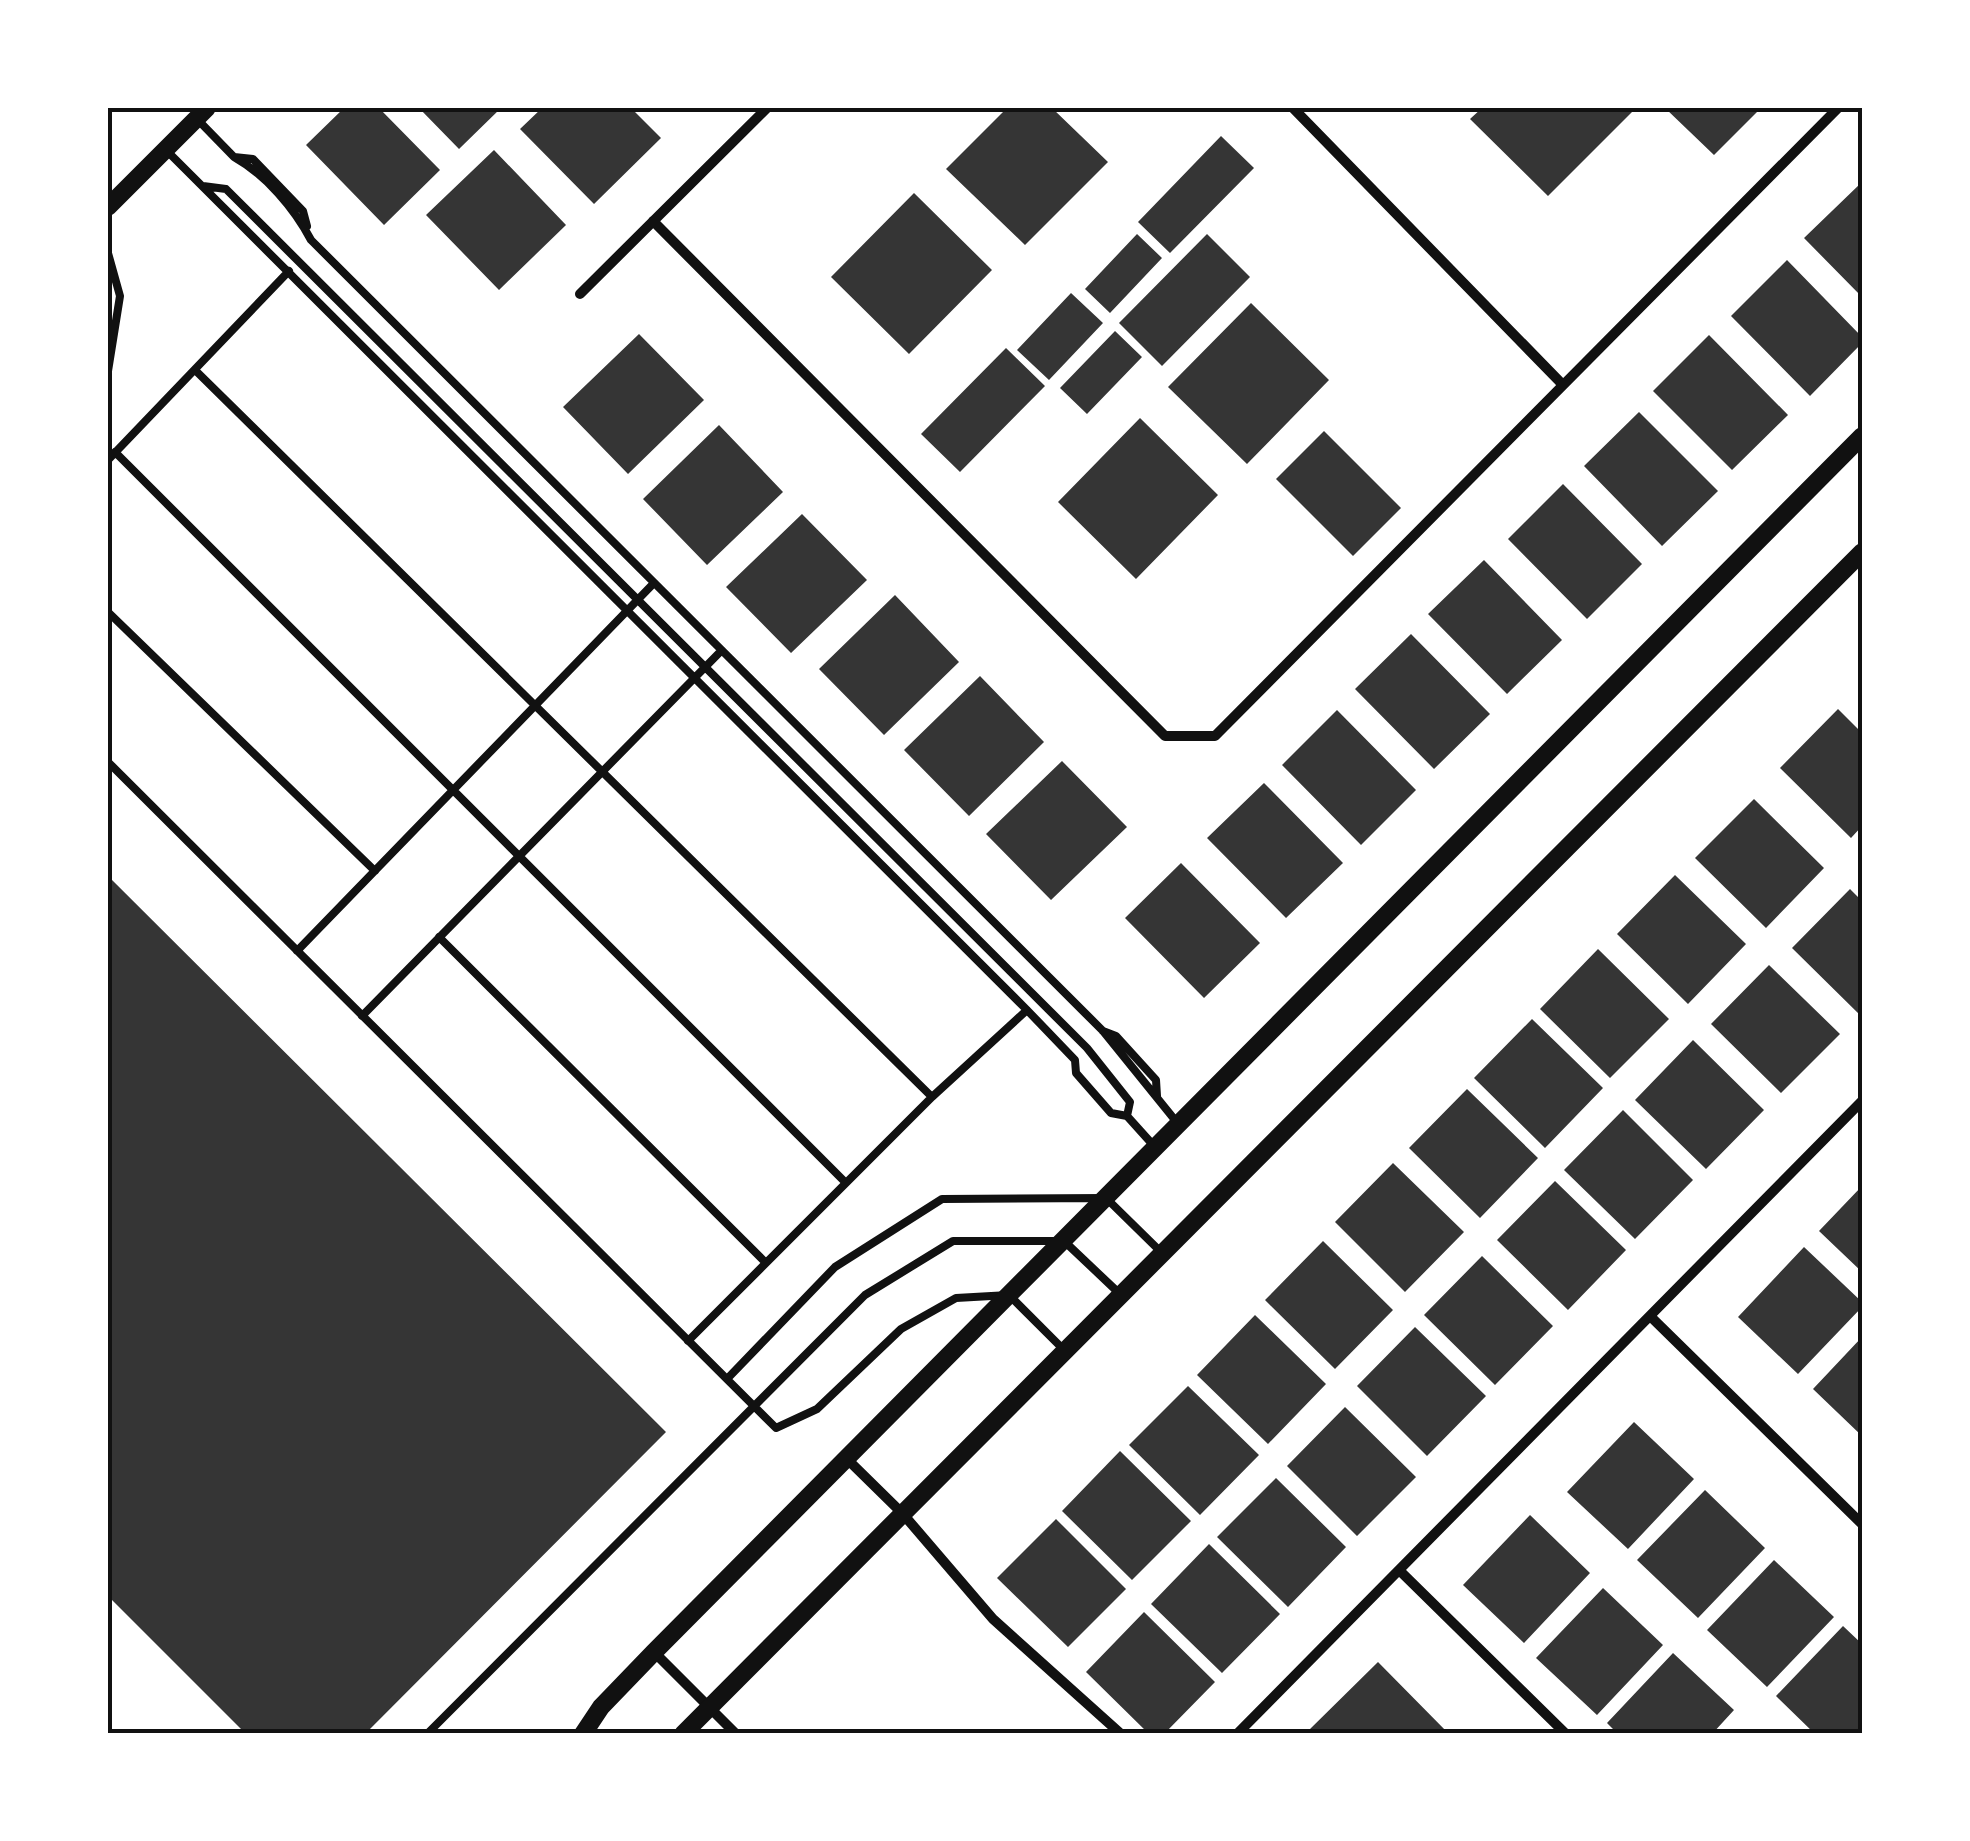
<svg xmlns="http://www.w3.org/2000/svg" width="1970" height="1841" viewBox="0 0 1970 1841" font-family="Lora,serif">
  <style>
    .building { fill: #353535 }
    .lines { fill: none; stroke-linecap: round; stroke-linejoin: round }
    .service { stroke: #111; stroke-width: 8 }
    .minor { stroke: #111; stroke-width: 10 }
    .tertiary { stroke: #111; stroke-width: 18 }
    .neatline { fill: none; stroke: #111; stroke-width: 4 }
  </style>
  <rect width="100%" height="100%" fill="#fff"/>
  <!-- building -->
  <path class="building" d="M 344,108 L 379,108 L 440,170 L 384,225 L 306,145 Z
    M 419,108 L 501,108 L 459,149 Z
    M 542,108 L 631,108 L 661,138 L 594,204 L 520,129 Z
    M 1007,108 L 1052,108 L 1108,162 L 1025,245 L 946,169 Z
    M 1482,108 L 1627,108 L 1632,112 L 1548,196 L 1470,119 Z
    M 1665,108 L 1761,108 L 1714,155 Z
    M 1221,136 L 1254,168 L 1170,253 L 1138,222 Z
    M 494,150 L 566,225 L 499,290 L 426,215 Z
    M 1861,183 L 1862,185 L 1862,297 L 1804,238 Z
    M 914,193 L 992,270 L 909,354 L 831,277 Z
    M 1137,234 L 1162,258 L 1110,313 L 1085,289 Z
    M 1207,234 L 1250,277 L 1162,366 L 1119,323 Z
    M 1787,260 L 1862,337 L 1862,343 L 1810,396 L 1731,316 Z
    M 1071,293 L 1103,323 L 1049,380 L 1017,350 Z
    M 1251,303 L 1329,380 L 1247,464 L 1168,387 Z
    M 1115,331 L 1142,357 L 1087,414 L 1060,388 Z
    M 639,334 L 704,400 L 628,474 L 563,407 Z
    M 1709,335 L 1788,415 L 1732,470 L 1653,391 Z
    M 1006,348 L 1045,386 L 960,472 L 921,434 Z
    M 1639,412 L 1718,491 L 1662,546 L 1584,466 Z
    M 1140,418 L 1218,495 L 1136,579 L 1058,502 Z
    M 719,425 L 783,492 L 707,565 L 643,499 Z
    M 1324,431 L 1401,508 L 1353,556 L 1276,479 Z
    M 1563,484 L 1642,564 L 1587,619 L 1508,539 Z
    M 802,514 L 867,580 L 791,653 L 726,587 Z
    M 1484,560 L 1562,640 L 1507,694 L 1428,614 Z
    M 895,595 L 959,662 L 884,735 L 819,669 Z
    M 1411,634 L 1490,714 L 1434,769 L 1355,689 Z
    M 980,676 L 1044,742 L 969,816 L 904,750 Z
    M 1838,709 L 1862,733 L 1862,826 L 1851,838 L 1780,768 Z
    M 1337,710 L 1416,790 L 1361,845 L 1282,765 Z
    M 1062,761 L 1127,827 L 1051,900 L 986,834 Z
    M 1264,783 L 1343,863 L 1286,918 L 1207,838 Z
    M 1754,799 L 1824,868 L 1766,928 L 1695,858 Z
    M 1181,863 L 1260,943 L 1204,998 L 1125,918 Z
    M 1675,875 L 1746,944 L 1688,1004 L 1617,934 Z
    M 108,876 L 666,1432 L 365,1734 L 246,1734 L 108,1596 Z
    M 1850,889 L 1862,901 L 1862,1017 L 1792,948 Z
    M 1598,949 L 1669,1019 L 1610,1078 L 1540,1009 Z
    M 1769,965 L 1840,1034 L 1781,1093 L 1711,1024 Z
    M 1532,1019 L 1603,1088 L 1545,1148 L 1474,1078 Z
    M 1693,1040 L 1764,1110 L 1706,1169 L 1635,1100 Z
    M 1467,1089 L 1538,1158 L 1480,1218 L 1409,1148 Z
    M 1623,1110 L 1693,1180 L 1635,1239 L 1564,1170 Z
    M 1393,1163 L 1464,1232 L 1405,1292 L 1335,1222 Z
    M 1555,1181 L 1626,1250 L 1568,1310 L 1497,1240 Z
    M 1862,1186 L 1862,1272 L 1819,1231 Z
    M 1323,1241 L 1393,1310 L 1335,1369 L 1265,1300 Z
    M 1804,1247 L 1862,1302 L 1862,1307 L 1798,1374 L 1738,1317 Z
    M 1482,1256 L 1553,1326 L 1495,1385 L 1424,1315 Z
    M 1255,1315 L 1326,1384 L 1268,1444 L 1197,1375 Z
    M 1415,1327 L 1486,1396 L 1427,1456 L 1357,1386 Z
    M 1862,1337 L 1862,1436 L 1813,1389 Z
    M 1188,1386 L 1259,1455 L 1200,1515 L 1129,1445 Z
    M 1345,1407 L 1416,1477 L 1357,1536 L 1287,1466 Z
    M 1634,1422 L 1694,1479 L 1628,1549 L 1567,1492 Z
    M 1120,1451 L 1191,1521 L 1132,1580 L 1062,1511 Z
    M 1276,1478 L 1346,1547 L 1288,1607 L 1217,1537 Z
    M 1705,1490 L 1765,1548 L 1698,1618 L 1637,1560 Z
    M 1530,1515 L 1590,1573 L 1524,1643 L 1463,1585 Z
    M 1056,1519 L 1126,1589 L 1068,1647 L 997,1578 Z
    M 1209,1544 L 1280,1614 L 1222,1673 L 1151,1604 Z
    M 1774,1560 L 1834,1617 L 1767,1687 L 1707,1630 Z
    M 1603,1588 L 1663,1645 L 1597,1715 L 1536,1658 Z
    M 1144,1612 L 1215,1682 L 1164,1734 L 1149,1734 L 1086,1672 Z
    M 1843,1626 L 1862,1644 L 1862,1726 L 1855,1734 L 1815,1734 L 1776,1696 Z
    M 1673,1653 L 1734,1710 L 1712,1734 L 1618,1734 L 1607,1723 Z
    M 1378,1662 L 1449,1734 L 1313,1734 L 1309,1730 Z"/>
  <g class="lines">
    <!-- service -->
    <path class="service" d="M 196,118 L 234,157 L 253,159 L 303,211 L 307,226
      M 165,149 L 1027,1010 L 1075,1060 L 1076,1073 L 1111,1113 L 1127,1116 L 1154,1146
      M 234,157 C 266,175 294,208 311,240 L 1103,1031 L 1179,1125
      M 203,186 L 226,189 L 1087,1048 L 1130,1102 L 1127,1116
      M 108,253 L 120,296 L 108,371
      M 195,370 L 932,1097
      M 115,452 L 846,1183
      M 108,460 L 289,271
      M 108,612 L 375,871
      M 108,762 L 776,1428 L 817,1409 L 901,1329 L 956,1298 L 1009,1295 L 1065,1351
      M 439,937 L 766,1263
      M 297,951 L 653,584
      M 362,1016 L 721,651
      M 1103,1031 L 1116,1036 L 1156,1080 L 1157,1096
      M 688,1341 L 932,1097 L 1027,1010
      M 727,1379 L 835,1267 L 942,1199 L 1106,1198 L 1162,1253
      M 427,1734 L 865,1295 L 953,1241 L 1064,1241 L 1121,1295"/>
    <!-- minor -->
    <path class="minor" d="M 1293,108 L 1563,385
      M 653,221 L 1165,736 L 1215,736 L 1838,108
      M 580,294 L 767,108
      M 1650,1316 L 1862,1524
      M 847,1459 L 903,1514 L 993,1619 L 1121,1734
      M 1399,1570 L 1566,1734
      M 654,1652 L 736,1734
      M 1237,1734 L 1862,1101"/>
    <!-- tertiary -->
    <path class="tertiary" d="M 108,207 L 207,108
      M 583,1734 L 601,1707 L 654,1652 L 1862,436
      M 683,1734 L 1862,552"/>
  </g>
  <!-- border -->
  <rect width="1970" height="1841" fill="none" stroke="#ffffff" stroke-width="220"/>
  <rect x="110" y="110" width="1750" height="1621" class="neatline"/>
</svg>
